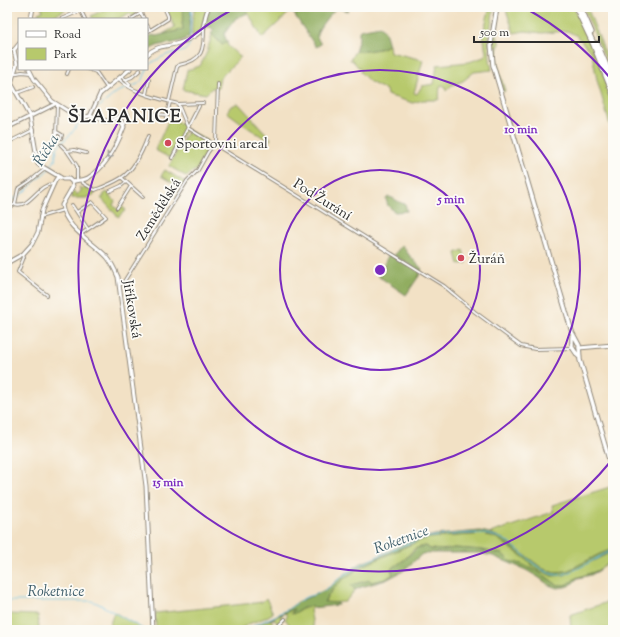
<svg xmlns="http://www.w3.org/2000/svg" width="620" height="637" viewBox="0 0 620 637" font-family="'Sorts Mill Goudy',serif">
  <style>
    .green { fill: #b7c96c; stroke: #717a4c }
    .forest { fill: #91ad60; stroke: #5e6c46 }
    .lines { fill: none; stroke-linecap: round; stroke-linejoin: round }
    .stream { stroke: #66c0e4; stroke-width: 1 }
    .minor-casing { stroke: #8e8678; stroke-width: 4 }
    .tertiary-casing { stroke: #8e8678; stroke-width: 5 }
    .secondary-casing { stroke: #8e8678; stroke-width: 5.5 }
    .motorway-casing { stroke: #8e8678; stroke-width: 7 }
    .minor { stroke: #fff; stroke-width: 2 }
    .tertiary { stroke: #fff; stroke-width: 3 }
    .secondary { stroke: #fff; stroke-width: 3.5 }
    .motorway { stroke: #fff; stroke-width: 5 }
    .oneway { stroke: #a0a0a0 }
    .ring { fill: none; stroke: #7b2cbf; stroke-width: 2 }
    .poi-dot { fill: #d1495b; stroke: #fdfcf7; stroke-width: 1.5 }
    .labels { text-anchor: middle; stroke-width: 3.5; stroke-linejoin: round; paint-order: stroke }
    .poi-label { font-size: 14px; fill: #2b2b2b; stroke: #fdfcf7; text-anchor: start }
    .street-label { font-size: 14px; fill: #2b2b2b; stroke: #fdfcf7 }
    .water-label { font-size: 15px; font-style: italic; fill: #405f6c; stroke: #fdfcf7 }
    .district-label { font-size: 18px; font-weight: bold; letter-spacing: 1px; fill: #2b2b2b; stroke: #fdfcf7 }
    .centre { fill: #7b2cbf; stroke: #fdfcf7; stroke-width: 2 }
    .ring-label { font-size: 12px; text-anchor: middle; font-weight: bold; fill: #7b2cbf; stroke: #fdfcf7; stroke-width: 3.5; stroke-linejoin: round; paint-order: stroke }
  </style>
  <rect width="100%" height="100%" fill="#fdfcf7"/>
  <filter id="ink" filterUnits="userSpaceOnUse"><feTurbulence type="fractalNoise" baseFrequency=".025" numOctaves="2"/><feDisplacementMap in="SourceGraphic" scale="8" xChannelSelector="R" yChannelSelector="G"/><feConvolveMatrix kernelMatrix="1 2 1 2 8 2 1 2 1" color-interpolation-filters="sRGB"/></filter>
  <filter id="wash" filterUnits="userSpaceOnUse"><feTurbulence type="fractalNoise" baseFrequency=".012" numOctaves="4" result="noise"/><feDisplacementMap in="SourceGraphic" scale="16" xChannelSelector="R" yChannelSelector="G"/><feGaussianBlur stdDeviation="0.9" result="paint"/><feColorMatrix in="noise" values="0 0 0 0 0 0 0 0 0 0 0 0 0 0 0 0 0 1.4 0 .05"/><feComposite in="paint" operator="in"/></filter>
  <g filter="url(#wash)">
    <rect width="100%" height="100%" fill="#f2e1c5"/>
    <!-- green -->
    <path class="green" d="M 41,7 L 70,7 L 49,19 L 40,19 L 38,13 L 43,11 Z
      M 109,7 L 132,7 L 136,15 L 133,17 L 130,13 L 118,19 L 93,19 L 91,16 Z
      M 165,7 L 181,7 L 184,16 L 182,22 L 183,29 L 177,31 L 163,34 L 175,27 Z
      M 195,7 L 209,7 L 202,30 L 192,36 L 192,22 Z
      M 245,7 L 306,7 L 297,13 L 292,10 L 262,38 Z
      M 490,7 L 494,7 L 489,38 L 490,59 L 492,70 L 474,72 L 463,81 L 452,85 L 446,91 L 445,86 L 441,85 C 438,90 441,96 438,100 L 423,100 L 413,103 L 387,95 L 386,90 L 370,82 L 360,72 L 361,70 L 352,60 L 350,60 L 355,51 L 366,51 L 379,49 L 389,45 L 390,52 L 423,60 L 414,93 L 417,94 L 422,86 L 434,84 L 437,65 L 469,62 L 484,57 L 486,53 L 483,33 Z
      M 499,7 L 500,7 C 497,19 494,33 500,44 C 492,53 502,80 505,91 L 503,92 C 498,74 492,57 493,38 C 494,28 497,17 499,7 Z
      M 505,7 L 574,7 L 597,59 L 613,100 L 613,136 L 597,80 L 592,54 L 589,50 L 576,35 L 567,31 L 542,33 L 525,31 L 514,33 Z
      M 583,7 L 587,7 L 606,55 L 613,67 L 613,78 Z
      M 212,34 L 222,45 L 227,42 L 228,46 L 240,57 L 241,57 L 220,78 L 218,88 L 212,88 L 206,94 L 183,90 L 187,70 L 200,66 L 207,52 Z
      M 238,103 L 271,139 L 269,141 L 247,127 L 227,112 L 230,107 Z
      M 169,119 L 183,124 L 185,129 L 170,158 L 155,150 Z
      M 188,130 L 207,141 L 205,143 L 205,146 L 208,148 L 196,171 L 193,171 L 187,177 L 169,166 Z
      M 165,170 L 185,182 L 181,188 L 161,176 Z
      M 79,187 L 82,189 L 84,188 L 86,189 L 87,187 L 95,192 L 95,194 L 86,198 L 72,198 L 71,194 L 74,192 L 77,195 L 81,191 Z
      M 107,192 L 110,195 L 109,197 L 111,197 L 115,201 L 113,205 L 118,210 L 121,206 L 126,210 L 118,217 L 101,198 L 104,197 L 103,195 Z
      M 463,250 L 467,263 L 459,264 L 456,253 Z
      M 613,486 L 613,549 L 600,554 L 567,571 L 555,572 L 543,569 L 503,539 L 490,533 L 553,512 L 552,505 Z
      M 483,534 L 497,538 L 526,559 L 535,568 L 564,575 L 613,551 L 613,559 L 597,571 L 576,578 L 571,582 L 565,585 L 557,585 L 541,573 L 521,564 L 510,561 L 502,554 L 482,550 L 455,548 L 441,550 L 430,549 L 425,546 L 414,549 L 404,560 L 391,569 L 393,574 L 386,579 L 370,582 L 370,580 L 352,585 L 355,590 L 345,602 L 324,603 C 330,592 337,583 348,576 C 352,573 355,572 358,568 L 418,541 L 428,538 Z
      M 266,598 L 273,613 L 265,618 L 251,623 L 238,630 L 156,630 L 155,613 L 255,603 L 262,602 Z
      M 613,600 L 613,630 L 571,630 L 570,615 Z
      M 312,606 L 312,608 L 310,610 L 314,630 L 287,630 L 289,624 L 285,619 L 287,616 L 285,613 L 281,616 L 283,620 L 278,624 L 274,619 L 271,620 L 275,627 L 274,627 L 270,624 L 267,626 L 270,630 L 260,629 L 247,630 L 268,620 L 296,608 L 292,612 L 291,614 L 299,610 Z
      M 114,612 L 144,630 L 108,630 Z
      M 7,614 L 38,615 L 39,630 L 15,630 L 7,627 Z"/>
    <!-- forest -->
    <path class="forest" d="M 181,7 L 192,7 L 189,25 L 190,31 L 189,37 C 185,39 182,41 177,42 C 166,45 155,43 147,53 L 147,37 L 153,35 L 156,36 L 177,31 L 183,29 L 182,22 L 184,16 Z
      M 209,7 L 245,7 L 248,13 L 236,18 L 224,34 L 227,42 L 222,45 L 211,33 L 214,30 L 210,27 L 205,27 L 204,31 L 204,20 Z
      M 306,7 L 347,7 L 349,10 L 348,11 L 337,8 C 332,11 317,29 317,35 C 317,38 319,41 321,44 L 316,47 L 292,11 L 297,13 Z
      M 380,26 C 386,30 387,39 389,45 L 379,49 L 366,51 L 355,51 L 359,38 L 359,31 L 360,30 Z
      M 388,197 C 394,197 398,203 405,204 L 407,211 L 395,212 L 388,206 L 386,199 Z
      M 402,245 L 409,255 L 422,269 L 421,271 L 394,255 Z
      M 389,254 L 421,273 L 406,295 L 378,276 Z
      M 480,531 L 490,533 L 503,539 L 543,569 L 555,572 L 567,571 L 600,554 L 613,549 L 613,551 L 564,575 L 552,576 L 535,568 L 526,559 L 497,538 L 483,534 L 454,536 L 428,538 L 418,541 L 358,568 C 354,573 350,574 345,578 C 336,585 330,592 324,602 L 338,603 L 338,605 L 312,608 L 312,606 L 305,607 L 293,614 L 292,612 L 294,609 L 268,620 L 287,610 L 299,601 L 317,594 L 330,587 L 342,576 L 361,563 L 378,557 L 410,541 L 435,535 Z
      M 425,546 L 430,549 L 441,550 L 455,548 L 482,550 L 502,554 L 510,561 L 521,564 L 541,573 L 557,585 L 565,585 L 571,582 L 576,578 L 597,571 L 600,569 L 600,570 L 591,575 L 578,578 L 571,585 L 565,587 L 557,588 L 549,585 L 538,577 L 526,570 L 493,556 L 479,553 L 428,553 L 422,554 L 403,571 L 386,580 L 361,587 L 355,590 L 351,585 L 370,580 L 371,582 L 386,579 L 393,574 L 391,569 L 404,560 L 417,548 Z"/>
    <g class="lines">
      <!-- stream -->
      <path class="stream" d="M 190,36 L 190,29 L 192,7
        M 99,107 L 117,92 L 138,84 L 143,79 L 149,65 L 151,63 C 157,60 163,56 169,54 C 181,51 187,55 191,39
        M 7,201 L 16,198 L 26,191 L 34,182 L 48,170 L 55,160 L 57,147 L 71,134 L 81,120
        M 7,601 L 92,601 L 99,604 L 145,630
        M 245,630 C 259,623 274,617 288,609 C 294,605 300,600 306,597 C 312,595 318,594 323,591 C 332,586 339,578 347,573 C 367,560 413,538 437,536 C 456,534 484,530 503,539 C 520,547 540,577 561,575 C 574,573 599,556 613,550"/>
    </g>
  </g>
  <g filter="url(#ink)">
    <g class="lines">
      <defs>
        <path id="minor" d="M 79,7 L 85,19
          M 138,7 L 144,19
          M 144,7 L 144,8 L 150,7
          M 61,19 L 89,7
          M 131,19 L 141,13
          M 147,25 L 150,30
          M 147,32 L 168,19 L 168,16 L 164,7
          M 7,46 L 11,50 L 14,50
          M 88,69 L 96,72 L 107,88
          M 67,74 L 69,69
          M 7,75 L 22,72 L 31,73
          M 122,76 L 130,85
          M 119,79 C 132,93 160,99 178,104 L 188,128 L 444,286 L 475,312 L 521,346 L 535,349 L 572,348
          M 125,80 L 132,77 L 140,70
          M 17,93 L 33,87
          M 146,94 L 149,80
          M 169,101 L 177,67 L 179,65 C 203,60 204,51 204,27
          M 178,104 L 203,103
          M 119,117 L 125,113 L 128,114 L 124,126
          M 166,119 L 170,102
          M 153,120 L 155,114 L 168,115
          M 57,132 L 62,135 L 61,138 L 58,138 L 56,136 L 57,105
          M 7,143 L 33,130
          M 61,145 L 67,151 L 77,166 L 77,179
          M 67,151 L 74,150 L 86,153
          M 172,158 L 199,106
          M 122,178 L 143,197
          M 82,180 L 83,183 L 95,190 C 103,187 113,183 121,178 C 134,170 143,150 148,136
          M 110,191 L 121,186 L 126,182
          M 15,204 L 18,189 L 30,181 L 45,169
          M 72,205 L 88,229
          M 117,208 L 131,186
          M 7,209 L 15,204 C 30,209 38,183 54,184
          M 77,212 L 92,202 L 106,217 L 81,234
          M 40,217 L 63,210
          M 23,254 L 24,257 L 18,272 L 47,295
          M 119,285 L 123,283 L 187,181 L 198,170 L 208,152 L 216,141 L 218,84
          M 274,630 L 285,619"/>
        <path id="tertiary" d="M 31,19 L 33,7
          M 19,44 L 14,50 L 17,64 L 11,83 L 30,117 L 38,164 L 63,179 L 69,179 L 72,182 C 78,179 83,181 88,178 C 106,167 117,146 124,127 L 119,117 L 112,120 L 105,121 L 90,116 L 79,118 L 52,101 L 34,79 L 29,69
          M 147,55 C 156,45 167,47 179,43 C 186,41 196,36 201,31 C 205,27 204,15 209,7
          M 90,116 L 100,94 L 130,69
          M 7,128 L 55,104
          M 72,182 L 73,186 L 62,205 C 64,227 94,243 107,257 C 112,263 115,270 118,277 L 146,486 L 153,630
          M 7,263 L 23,254 L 32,244 L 38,232 L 42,210 L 55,181 L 57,178 L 60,177
          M 579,348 L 613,345
          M 7,628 L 13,630"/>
        <path id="secondary" d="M 497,7 L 491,43 L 493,65 L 572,332 L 579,345 L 580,360 L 613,473
          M 572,337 L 572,347 L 578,356"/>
        <path id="motorway" d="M 576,7 L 594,45 L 613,93
          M 580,7 L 591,32
          M 597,44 L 613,82"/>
      </defs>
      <!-- minor casing -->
      <use href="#minor" class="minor-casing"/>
      <!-- tertiary casing -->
      <use href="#tertiary" class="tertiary-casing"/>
      <!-- secondary casing -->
      <use href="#secondary" class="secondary-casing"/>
      <!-- motorway casing -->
      <use href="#motorway" class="motorway-casing"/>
      <!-- minor -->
      <use href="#minor" class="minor"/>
      <!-- tertiary -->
      <use href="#tertiary" class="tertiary"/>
      <!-- secondary -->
      <use href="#secondary" class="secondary"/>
      <!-- motorway -->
      <use href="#motorway" class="motorway"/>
    </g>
    <!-- one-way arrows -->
    <defs><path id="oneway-chevron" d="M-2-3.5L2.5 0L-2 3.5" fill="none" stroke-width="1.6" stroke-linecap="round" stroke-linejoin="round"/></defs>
    <use class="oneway" href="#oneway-chevron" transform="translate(109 156) rotate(127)"/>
  </g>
  <!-- distance rings -->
  <g class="ring">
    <circle cx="380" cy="270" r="100"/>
    <circle cx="380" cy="270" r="200"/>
    <path d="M611 461A300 300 0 1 1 235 8M525 8A300 300 0 0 1 611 79"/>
  </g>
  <!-- markers -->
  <g class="poi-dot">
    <circle cx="168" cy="143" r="4"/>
    <circle cx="461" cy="258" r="4"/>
  </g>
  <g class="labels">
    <!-- poi labels -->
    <g class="poi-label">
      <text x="176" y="148">Sportovni areal</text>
      <text x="469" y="263">Žuráň</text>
    </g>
    <!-- street labels -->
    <g class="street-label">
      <text transform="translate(323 199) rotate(32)" y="5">Pod Žurání</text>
      <text transform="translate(158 209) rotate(-58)" y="5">Zemědělská</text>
      <text transform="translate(133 309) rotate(81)" y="5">Jiříkovská</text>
    </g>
    <!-- water labels -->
    <g class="water-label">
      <text transform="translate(46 150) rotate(-58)" y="5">Říčka</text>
      <text transform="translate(401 539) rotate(-20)" y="5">Roketnice</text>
      <text x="56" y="596">Roketnice</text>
    </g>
    <!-- district labels -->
    <g class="district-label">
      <text x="125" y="122">ŠLAPANICE</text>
    </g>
  </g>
  <circle cx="380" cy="270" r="6" class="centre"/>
  <g class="ring-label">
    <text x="521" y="133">10 min</text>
    <text x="451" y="203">5 min</text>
    <text x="168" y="486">15 min</text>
  </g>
  <!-- margin -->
  <rect width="620" height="637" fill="none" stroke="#fdfcf7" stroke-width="24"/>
  <!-- legend -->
  <rect x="18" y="18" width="130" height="52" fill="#fdfcf7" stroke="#a9a8a5"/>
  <rect x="26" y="31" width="20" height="6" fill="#ffffff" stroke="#a9a8a5"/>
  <text x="54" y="38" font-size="12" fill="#2b2b2b">Road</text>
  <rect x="26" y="48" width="20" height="12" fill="#b7c96c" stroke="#a9a8a5"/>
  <text x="54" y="58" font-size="12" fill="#2b2b2b">Park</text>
  <!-- scale -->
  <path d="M474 36v6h125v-6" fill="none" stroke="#2b2b2b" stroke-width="2"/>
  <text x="480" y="36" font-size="12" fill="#2b2b2b" stroke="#fdfcf7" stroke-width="3" paint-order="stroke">500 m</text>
</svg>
